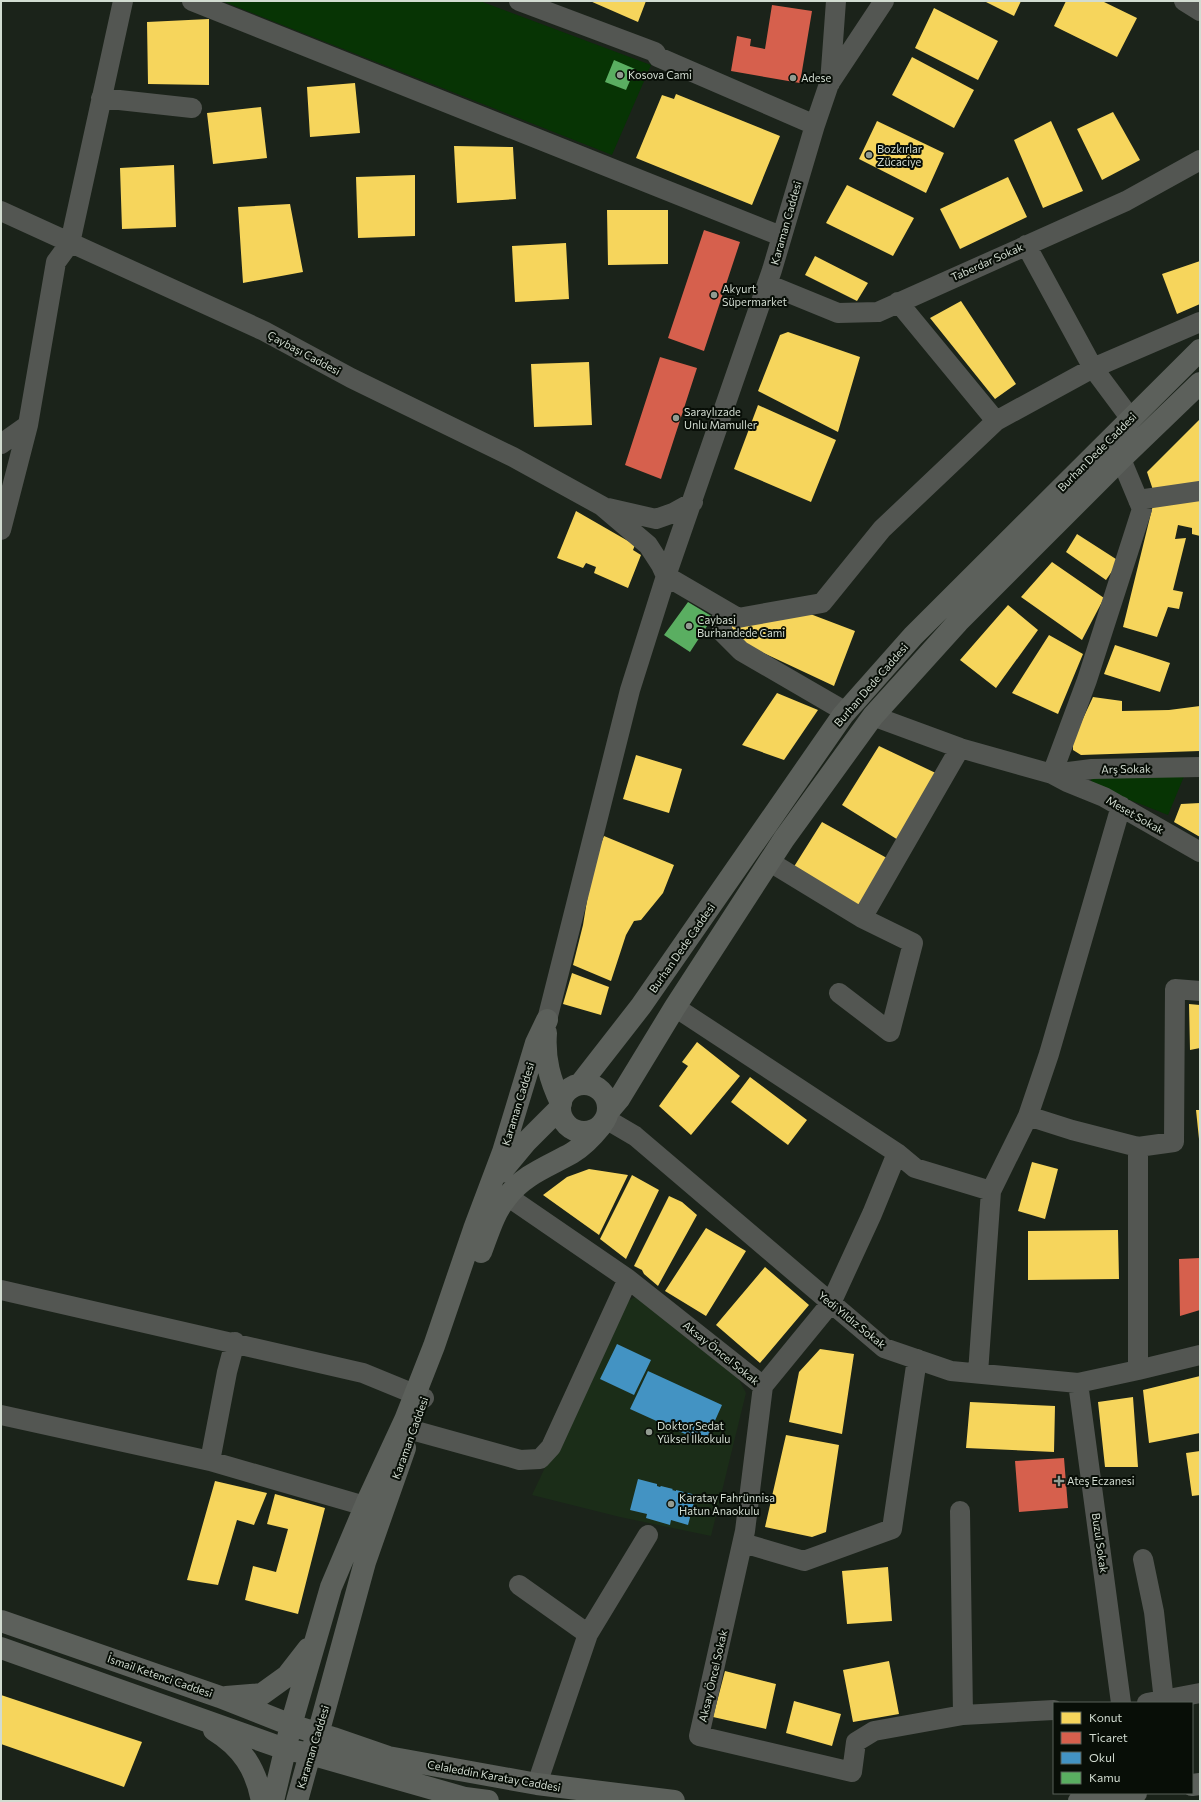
<svg xmlns="http://www.w3.org/2000/svg" width="1201" height="1802" viewBox="0 0 1201 1802" font-family="Commissioner,sans-serif">
  <style>
    .built { fill: #1b2d18 }
    .green { fill: #073404 }
    .homes { fill: #f6d55c }
    .shops { fill: #d6604d }
    .schools { fill: #4393c3 }
    .public { fill: #5aae61 }
    .lines { fill: none; stroke-linecap: round; stroke-linejoin: round }
    .minor { stroke: #535652; stroke-width: 20 }
    .major { stroke: #5c605b; stroke-width: 22 }
    .poi-dot { fill: #929b91; stroke: #080e07; stroke-width: 1.5 }
    .labels { text-anchor: middle; stroke-width: 4; stroke-linejoin: round; paint-order: stroke }
    .poi-label { font-size: 11px; fill: #d2dcd1; stroke: #080e07; text-anchor: start }
    .street-label { font-size: 11px; fill: #d2dcd1; stroke: #080e07 }
  </style>
  <rect width="100%" height="100%" fill="#1b231a"/>
  <!-- built -->
  <path class="built" d="M 637,1296 L 737,1376 L 746,1393 L 711,1536 L 620,1517 L 532,1495 L 585,1383 L 628,1301 Z"/>
  <!-- green -->
  <path class="green" d="M 222,1 L 480,1 L 651,65 L 612,155 Z
    M 1185,774 L 1168,815 L 1092,785 L 1091,778 Z"/>
  <!-- homes -->
  <path class="homes" d="M 590,1 L 646,1 L 638,22 Z
    M 984,1 L 1021,1 L 1014,16 Z
    M 1066,1 L 1102,1 L 1137,18 L 1117,57 L 1054,26 Z
    M 934,8 L 998,41 L 978,80 L 915,48 Z
    M 209,19 L 209,85 L 148,84 L 147,22 Z
    M 912,57 L 974,90 L 954,128 L 892,95 Z
    M 355,83 L 360,133 L 310,137 L 307,87 Z
    M 676,94 L 780,136 L 752,205 L 636,158 L 662,95 L 674,99 Z
    M 261,107 L 267,158 L 213,164 L 207,113 Z
    M 1113,112 L 1140,160 L 1102,180 L 1077,129 Z
    M 877,121 L 944,153 L 926,193 L 859,159 Z
    M 1051,121 L 1083,191 L 1043,208 L 1014,140 Z
    M 454,146 L 513,147 L 516,199 L 457,203 Z
    M 174,165 L 176,227 L 122,229 L 120,168 Z
    M 415,175 L 415,236 L 358,238 L 356,177 Z
    M 1008,177 L 1027,217 L 960,249 L 940,209 Z
    M 847,185 L 914,218 L 893,256 L 826,223 Z
    M 290,204 L 303,272 L 243,283 L 238,207 Z
    M 607,210 L 668,210 L 668,264 L 608,265 Z
    M 566,243 L 569,299 L 515,302 L 512,246 Z
    M 815,256 L 868,283 L 857,301 L 805,275 Z
    M 1200,261 L 1200,304 L 1177,314 L 1162,274 Z
    M 961,301 L 1016,384 L 995,399 L 930,318 Z
    M 788,332 L 860,357 L 838,432 L 758,391 L 780,335 Z
    M 589,362 L 592,425 L 534,427 L 531,364 Z
    M 758,405 L 836,440 L 811,502 L 734,469 Z
    M 1200,419 L 1200,485 L 1153,490 L 1147,472 Z
    M 1200,493 L 1200,536 L 1192,534 L 1192,528 L 1178,525 L 1175,539 L 1186,538 L 1173,590 L 1183,592 L 1179,609 L 1168,607 L 1157,637 L 1123,627 L 1154,501 Z
    M 576,511 L 635,545 L 633,550 L 641,555 L 628,588 L 594,573 L 596,567 L 586,563 L 583,568 L 557,558 Z
    M 1077,534 L 1119,561 L 1106,580 L 1066,552 Z
    M 1052,562 L 1104,598 L 1082,640 L 1021,597 Z
    M 1008,605 L 1038,630 L 996,688 L 960,660 Z
    M 805,612 L 855,631 L 834,686 L 738,641 L 730,624 Z
    M 1049,635 L 1083,654 L 1058,714 L 1012,693 Z
    M 1115,645 L 1170,663 L 1160,692 L 1104,674 Z
    M 777,693 L 818,710 L 784,760 L 742,745 Z
    M 1093,697 L 1122,701 L 1122,711 L 1169,710 L 1200,706 L 1200,751 L 1081,755 L 1073,750 L 1073,740 Z
    M 879,746 L 942,776 L 903,843 L 842,805 Z
    M 636,755 L 682,769 L 669,813 L 623,799 Z
    M 1200,803 L 1200,837 L 1174,822 L 1181,804 Z
    M 822,822 L 894,862 L 864,913 L 790,873 Z
    M 604,836 L 674,865 L 663,893 L 641,920 L 634,921 L 626,935 L 611,981 L 573,965 L 583,925 L 593,864 Z
    M 572,973 L 609,987 L 601,1015 L 563,1004 Z
    M 1189,1004 L 1200,1005 L 1200,1048 L 1190,1050 Z
    M 697,1042 L 740,1076 L 691,1135 L 659,1106 L 688,1066 L 682,1062 Z
    M 750,1077 L 807,1120 L 788,1145 L 731,1102 Z
    M 1196,1110 L 1200,1110 L 1200,1139 L 1199,1139 Z
    M 1032,1162 L 1058,1169 L 1045,1219 L 1018,1211 Z
    M 589,1169 L 628,1175 L 599,1235 L 543,1195 L 567,1177 Z
    M 632,1175 L 659,1190 L 626,1259 L 600,1239 Z
    M 669,1196 L 682,1202 L 697,1215 L 658,1286 L 644,1274 L 642,1270 L 634,1266 Z
    M 706,1228 L 746,1251 L 706,1316 L 665,1291 Z
    M 1118,1230 L 1119,1279 L 1028,1280 L 1028,1231 Z
    M 765,1267 L 809,1305 L 760,1363 L 716,1325 Z
    M 820,1349 L 854,1354 L 842,1434 L 789,1422 L 799,1372 Z
    M 1200,1376 L 1200,1433 L 1149,1443 L 1143,1390 Z
    M 1133,1397 L 1138,1467 L 1105,1467 L 1098,1402 Z
    M 970,1402 L 1055,1406 L 1054,1452 L 966,1448 Z
    M 786,1435 L 839,1445 L 826,1532 L 812,1537 L 765,1527 Z
    M 1200,1451 L 1200,1495 L 1192,1496 L 1186,1453 Z
    M 215,1481 L 267,1493 L 254,1525 L 237,1520 L 218,1585 L 187,1580 Z
    M 275,1494 L 325,1508 L 298,1614 L 245,1600 L 253,1566 L 276,1572 L 288,1529 L 267,1524 Z
    M 888,1567 L 892,1621 L 847,1624 L 842,1571 Z
    M 889,1661 L 899,1714 L 853,1722 L 843,1670 Z
    M 725,1671 L 776,1684 L 766,1729 L 713,1717 Z
    M 1,1695 L 142,1742 L 124,1787 L 1,1744 Z
    M 794,1701 L 841,1714 L 832,1746 L 786,1733 Z"/>
  <!-- shops -->
  <path class="shops" d="M 772,5 L 812,11 L 800,83 L 731,71 L 737,36 L 751,39 L 750,46 L 765,49 Z
    M 704,230 L 740,242 L 704,351 L 668,338 Z
    M 660,357 L 697,368 L 661,479 L 625,465 Z
    M 1200,1258 L 1200,1310 L 1180,1316 L 1179,1259 Z
    M 1064,1458 L 1068,1508 L 1019,1512 L 1015,1461 Z"/>
  <!-- schools -->
  <path class="schools" d="M 617,1344 L 651,1360 L 634,1395 L 600,1379 Z
    M 648,1371 L 722,1405 L 705,1443 L 630,1409 Z
    M 638,1479 L 657,1484 L 657,1486 L 660,1487 L 661,1486 L 673,1489 L 672,1490 L 676,1491 L 676,1490 L 696,1495 L 688,1525 L 671,1520 L 670,1525 L 646,1518 L 647,1514 L 630,1510 Z"/>
  <!-- public -->
  <path class="public" d="M 614,60 L 635,69 L 626,90 L 605,82 Z
    M 688,602 L 713,617 L 690,652 L 664,635 Z"/>
  <g class="lines">
    <!-- minor -->
    <path class="minor" d="M 192,1 L 781,236
      M 519,1 L 655,52 L 658,57 L 815,125
      M 1184,1 L 1200,11
      M 830,83 L 836,1
      M 101,98 L 192,108
      M 1,211 L 264,331 L 351,378 L 513,457 L 602,506 L 648,545 L 661,565 L 666,576 L 738,618 L 822,603 L 882,529 L 996,421 L 1093,368 L 1200,322
      M 1026,245 L 1093,368 L 1131,419
      M 767,284 L 838,313 L 878,312 L 1126,201 L 1200,160
      M 898,302 L 996,421
      M 1,444 L 28,425
      M 1121,459 L 1142,509 L 1087,680 L 1052,774 L 1092,769 L 1200,767
      M 1138,500 L 1200,491
      M 608,508 L 656,519 L 673,513 L 693,502
      M 1,530 L 28,425 L 56,262 L 70,243 L 123,1
      M 722,610 L 722,632 L 741,651 L 846,712
      M 873,716 L 960,748 L 1052,774 L 1067,782 L 1104,797 L 1200,852
      M 770,862 L 862,918 L 913,943 L 890,1032 L 839,993
      M 862,918 L 960,748
      M 675,1007 L 897,1153 L 915,1168 L 991,1191
      M 547,1020 L 630,690 L 666,576 L 772,270 L 815,125 L 829,84 L 884,1
      M 1028,1116 L 1072,1130 L 1138,1147
      M 606,1119 L 635,1136 L 884,1348 L 951,1371 L 1078,1383 L 1138,1370 L 1200,1355
      M 507,1196 L 628,1279 L 763,1386 L 745,1531 L 699,1736 L 852,1772 L 856,1742 L 874,1731 L 963,1715 L 1054,1710
      M 1,1290 L 363,1373 L 424,1398
      M 1138,1370 L 1138,1147 L 1174,1142 L 1175,989 L 1200,991
      M 978,1373 L 991,1191 L 1028,1116 L 1049,1054 L 1121,806
      M 1078,1383 L 1121,1703
      M 763,1386 L 831,1303 L 872,1214 L 897,1153
      M 1,1415 L 210,1461 L 365,1506
      M 402,1426 L 412,1430 L 520,1460 L 540,1459 L 551,1447 L 628,1279
      M 210,1461 L 227,1372 L 235,1342
      M 960,1511 L 963,1715
      M 743,1543 L 804,1561 L 892,1529 L 917,1359
      M 1143,1559 L 1154,1612 L 1164,1701
      M 519,1585 L 588,1634 L 537,1784
      M 588,1634 L 648,1535
      M 1147,1703 L 1200,1693"/>
    <!-- major -->
    <path class="major" d="M 546,1033 C 544,1059 550,1080 561,1103
      M 581,1083 L 641,1006 L 843,715 L 913,636 L 1200,350
      M560 1108a24 24 0 1 1 48 0a24 24 0 1 1-48 0Z
      M 608,1112 L 619,1099 L 675,1007 L 784,839 L 873,716 L 958,622 L 1121,459 L 1200,383
      M 501,1172 L 526,1142 L 560,1108
      M 481,1252 C 488,1234 494,1212 507,1197 C 523,1175 549,1166 572,1153 C 584,1146 593,1136 601,1126
      M 1,1621 L 220,1697 L 291,1725 L 333,1738 L 388,1757 L 537,1784 L 674,1801
      M 1,1648 L 285,1749 L 310,1754 L 465,1798 L 488,1801
      M 226,1697 L 262,1694 L 287,1676 L 308,1649
      M 214,1730 C 242,1747 256,1769 262,1801
      M 1192,1785 L 1200,1784
      M 273,1801 L 291,1725 L 331,1587 L 367,1502 L 405,1420 L 434,1346 L 474,1229 L 503,1152 L 536,1043 L 547,1020
      M 297,1801 L 310,1754 L 318,1734 L 365,1562 L 405,1448
      M 1079,1801 L 1136,1793"/>
  </g>
  <!-- markers -->
  <g class="poi-dot">
    <circle cx="620" cy="75" r="4"/>
    <circle cx="793" cy="78" r="4"/>
    <circle cx="869" cy="155" r="4"/>
    <circle cx="714" cy="295" r="4"/>
    <circle cx="676" cy="418" r="4"/>
    <circle cx="689" cy="626" r="4"/>
    <circle cx="649" cy="1432" r="4"/>
    <path d="M1057 1475h4v4h4v4h-4v4h-4v-4h-4v-4h4z"/>
    <circle cx="671" cy="1504" r="4"/>
  </g>
  <g class="labels">
    <!-- poi labels -->
    <g class="poi-label">
      <text x="628" y="79">Kosova Cami</text>
      <text x="801" y="82">Adese</text>
      <text x="877" y="153">Bozkırlar<tspan x="877" dy="13">Zücaciye</tspan></text>
      <text x="722" y="293">Akyurt<tspan x="722" dy="13">Süpermarket</tspan></text>
      <text x="684" y="416">Saraylızade<tspan x="684" dy="13">Unlu Mamuller</tspan></text>
      <text x="697" y="624">Caybasi<tspan x="697" dy="13">Burhandede Cami</tspan></text>
      <text x="657" y="1430">Doktor Sedat<tspan x="657" dy="13">Yüksel İlkokulu</tspan></text>
      <text x="1067" y="1485">Ateş Eczanesi</text>
      <text x="679" y="1502">Karatay Fahrünnisa<tspan x="679" dy="13">Hatun Anaokulu</tspan></text>
    </g>
    <!-- street labels -->
    <g class="street-label">
      <text transform="translate(786 223) rotate(-74)" y="4">Karaman Caddesi</text>
      <text transform="translate(987 262) rotate(-24)" y="4">Taberdar Sokak</text>
      <text transform="translate(304 353) rotate(28)" y="4">Çaybaşı Caddesi</text>
      <text transform="translate(1097 452) rotate(-45)" y="4">Burhan Dede Caddesi</text>
      <text transform="translate(871 685) rotate(-49)" y="4">Burhan Dede Caddesi</text>
      <text transform="translate(1126 769) rotate(-1)" y="4">Arş Sokak</text>
      <text transform="translate(1135 815) rotate(30)" y="4">Meset Sokak</text>
      <text transform="translate(682 948) rotate(-55)" y="4">Burhan Dede Caddesi</text>
      <text transform="translate(518 1104) rotate(-73)" y="4">Karaman Caddesi</text>
      <text transform="translate(852 1320) rotate(39)" y="4">Yedi Yıldız Sokak</text>
      <text transform="translate(721 1353) rotate(39)" y="4">Aksay Öncel Sokak</text>
      <text transform="translate(410 1438) rotate(-70)" y="4">Karaman Caddesi</text>
      <text transform="translate(1100 1543) rotate(82)" y="4">Buzul Sokak</text>
      <text transform="translate(160 1676) rotate(19)" y="4">İsmail Ketenci Caddesi</text>
      <text transform="translate(713 1676) rotate(-77)" y="4">Aksay Öncel Sokak</text>
      <text transform="translate(313 1747) rotate(-73)" y="4">Karaman Caddesi</text>
      <text transform="translate(494 1776) rotate(10)" y="4">Celaleddin Karatay Caddesi</text>
    </g>
  </g>
  <!-- border -->
  <rect width="1201" height="1802" fill="none" stroke="#d2dcd1" stroke-width="4"/>
  <!-- legend -->
  <rect x="1053" y="1702" width="140" height="92" fill="#080e07" stroke="#596058"/>
  <rect x="1061" y="1712" width="20" height="12" fill="#f6d55c" stroke="#596058"/>
  <text x="1089" y="1722" font-size="12" fill="#d2dcd1">Konut</text>
  <rect x="1061" y="1732" width="20" height="12" fill="#d6604d" stroke="#596058"/>
  <text x="1089" y="1742" font-size="12" fill="#d2dcd1">Ticaret</text>
  <rect x="1061" y="1752" width="20" height="12" fill="#4393c3" stroke="#596058"/>
  <text x="1089" y="1762" font-size="12" fill="#d2dcd1">Okul</text>
  <rect x="1061" y="1772" width="20" height="12" fill="#5aae61" stroke="#596058"/>
  <text x="1089" y="1782" font-size="12" fill="#d2dcd1">Kamu</text>
</svg>
